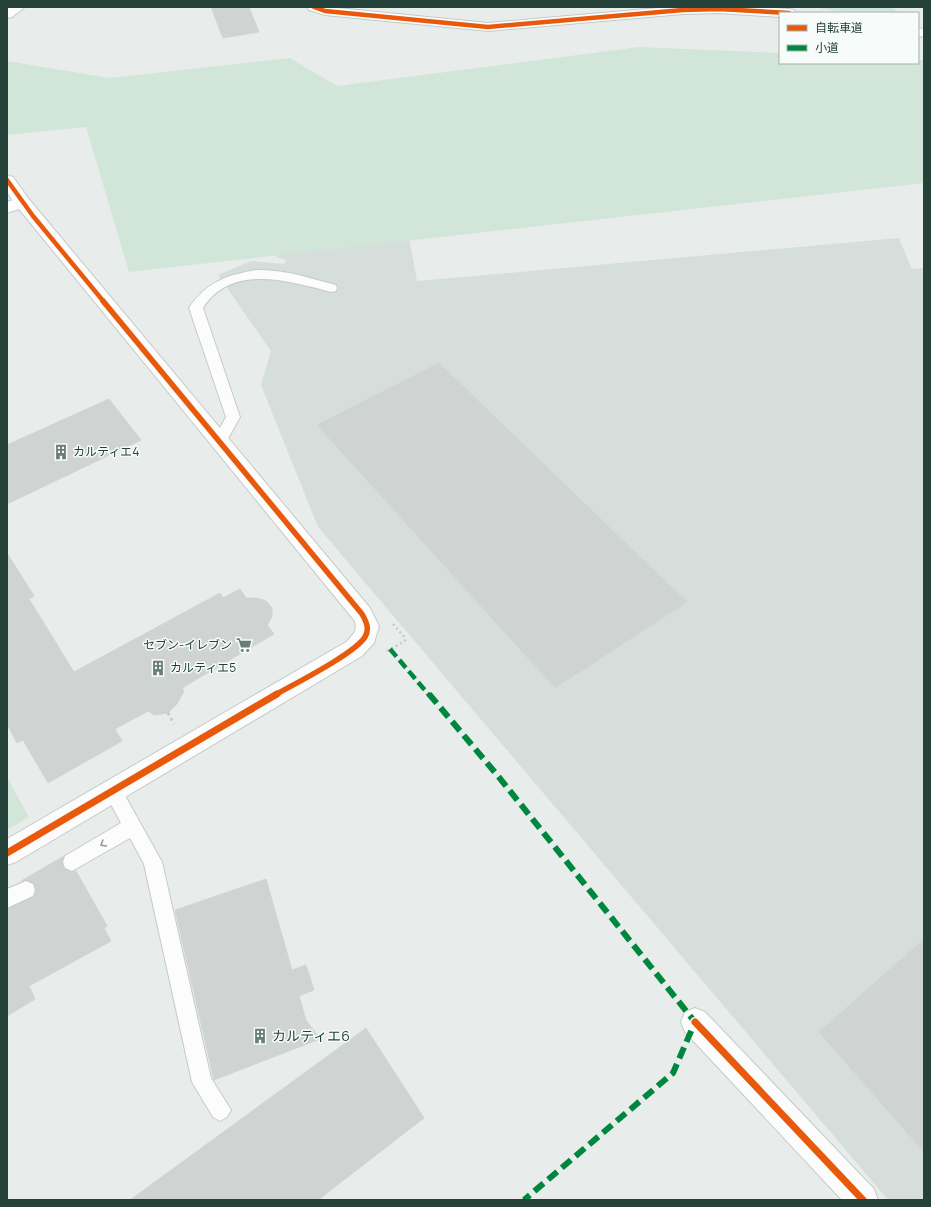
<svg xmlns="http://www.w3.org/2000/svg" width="931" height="1207" viewBox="0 0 931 1207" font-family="Manrope,'Noto Sans JP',sans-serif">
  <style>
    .built { fill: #d6dedb }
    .green { fill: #d1e6d8 }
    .building { fill: #cfd4d2; stroke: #d1d6d4 }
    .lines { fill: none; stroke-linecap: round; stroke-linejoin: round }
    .lane-casing { stroke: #c5cac8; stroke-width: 2 }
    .street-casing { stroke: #c5cac8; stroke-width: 2 }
    .secondary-casing { stroke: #c3cbc8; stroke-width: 2 }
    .path-far1 { stroke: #c3ccca; stroke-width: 2.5; stroke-dasharray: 2 3; stroke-linecap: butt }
    .path { stroke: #c3ccca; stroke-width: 3; stroke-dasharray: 2.5 3.5; stroke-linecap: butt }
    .lane { fill: #fcfcfc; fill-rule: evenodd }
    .street { fill: #fcfcfc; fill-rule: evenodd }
    .secondary { fill: #fcfcfc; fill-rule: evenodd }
    .quiet-far1 { stroke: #00873e; stroke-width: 4.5; stroke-dasharray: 10 4.5; stroke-linecap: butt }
    .quiet { stroke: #00873e; stroke-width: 6; stroke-dasharray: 12 6; stroke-linecap: butt }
    .cycleway-far2-casing { stroke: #f7fbf9; stroke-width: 6 }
    .cycleway-far1-casing { stroke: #f7fbf9; stroke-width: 8 }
    .cycleway-casing { stroke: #f7fbf9; stroke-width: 10 }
    .cycleway-far2 { stroke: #e8590c; stroke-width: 4.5 }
    .cycleway-far1 { stroke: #e8590c; stroke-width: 5.5 }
    .cycleway { stroke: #e8590c; stroke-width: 7 }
    .oneway { stroke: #909f9b }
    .labels { text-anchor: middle; stroke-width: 3; stroke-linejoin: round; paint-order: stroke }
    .poi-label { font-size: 12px; fill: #24423a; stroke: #f7fbf9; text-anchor: start }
    .near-poi-label { font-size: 14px; fill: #24423a; stroke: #f7fbf9; text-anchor: start }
  </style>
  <rect width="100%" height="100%" fill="#e8edeb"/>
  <!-- built -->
  <path class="built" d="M 408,232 L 417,281 L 899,238 L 912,269 L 924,268 L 924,1200 L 888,1200 L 318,527 L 261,385 L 271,351 L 218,275 L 251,261 L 284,264 L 287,260 L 276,257 L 289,244 Z"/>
  <!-- green -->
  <path class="green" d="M 811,7 L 892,7 L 900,13 L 849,13 Z
    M 639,47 L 780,53 L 780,63 L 918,63 L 918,60 L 924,60 L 924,183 L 129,272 L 86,127 L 7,135 L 7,61 L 110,78 L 290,58 L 337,86 Z
    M 7,777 L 29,817 L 7,830 Z"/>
  <!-- building -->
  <path class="building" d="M 211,7 L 249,7 L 259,32 L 223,38 Z
    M 439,363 L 687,602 L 555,688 L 317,425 Z
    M 109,399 L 141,440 L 7,504 L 7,445 Z
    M 7,553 L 34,596 L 29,599 L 74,672 L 220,593 L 223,598 L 240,589 L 246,598 L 257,598 L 266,601 L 272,608 L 272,617 L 267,625 L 274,634 L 182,688 L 184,691 L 177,704 L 168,713 L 154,715 L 148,711 L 115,729 L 122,741 L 48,783 L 23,740 L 17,743 L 7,724 Z
    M 64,856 L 62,862 L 64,868 L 71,872 L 76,871 L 107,926 L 104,928 L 111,941 L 29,986 L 35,999 L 7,1016 L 7,909 L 34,896 L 36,890 L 34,884 L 27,880 L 21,881 Z
    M 266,879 L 292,970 L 306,965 L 314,990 L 299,996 L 306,1020 L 320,1039 L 214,1080 L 175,910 Z
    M 924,939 L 924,1152 L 819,1032 Z
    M 366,1028 L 424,1118 L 318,1200 L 130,1200 Z"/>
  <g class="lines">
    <defs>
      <path id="lane" d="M 256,270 C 284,269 309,278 336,285 L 337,288 L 336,291 L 331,292 C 289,281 232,263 203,308 L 240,417 L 224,446 L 219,447 L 214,446 L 212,442 L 226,417 L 189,308 C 206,282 227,275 256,270 Z
        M 113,783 L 119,785 L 162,862 L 211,1078 L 231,1110 L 227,1117 L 220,1121 L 213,1117 L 192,1082 L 144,864 L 130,838 L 72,871 L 65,868 L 63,862 L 65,856 L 121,823 L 104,791 L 107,785 Z
        M 26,881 L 33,884 L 35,890 L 33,896 L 7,908 L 7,889 Z"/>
      <path id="street" d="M 22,197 L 28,198 L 370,608 L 379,626 L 374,643 L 362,656 L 16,862 L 7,865 L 7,839 L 346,642 C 353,635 359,630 354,620 L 19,209 L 7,213 L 7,202 Z
        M 695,1008 L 705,1012 L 874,1189 L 878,1200 L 842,1200 L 685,1032 L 681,1022 L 685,1012 Z"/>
      <path id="secondary" d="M 8,7 L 25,7 L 12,17 L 7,18 L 7,8 Z
        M 307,7 L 327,7 L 488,23 L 670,7 L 757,7 L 789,9 L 794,10 L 796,13 L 780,13 L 780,17 L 719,13 L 683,14 L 488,31 L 325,15 L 309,10 Z
        M 918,28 L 924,29 L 924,37 L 918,36 Z
        M 7,175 L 13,177 L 28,198 L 30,202 L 28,206 L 22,207 L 16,206 L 7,192 Z"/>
    </defs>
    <!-- lane casing -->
    <use href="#lane" class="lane-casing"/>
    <!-- street casing -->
    <use href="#street" class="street-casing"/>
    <!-- secondary casing -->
    <use href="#secondary" class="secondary-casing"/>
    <!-- path-far1 -->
    <path class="path-far1" d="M 387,651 L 405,641 L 405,638 L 393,624"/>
    <!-- path -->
    <path class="path" d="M 168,713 L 174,724"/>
    <!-- lane -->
    <use href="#lane" class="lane"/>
    <!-- street -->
    <use href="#street" class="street"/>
    <!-- secondary -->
    <use href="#secondary" class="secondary"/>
    <!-- quiet-far1 -->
    <path class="quiet-far1" d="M 390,649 L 429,695"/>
    <!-- quiet -->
    <path class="quiet" d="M 429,694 L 498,776 L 695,1022 L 673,1073 L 524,1200"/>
    <defs>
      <path id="cycleway-far2" d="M 314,7 L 325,11 L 488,27 L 683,10 L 719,9 L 789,13
        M 7,180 L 33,216 L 104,302"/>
      <path id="cycleway-far1" d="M 103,301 L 362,614 C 366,621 370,629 365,637 C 354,654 296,683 275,695"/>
      <path id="cycleway" d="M 7,853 L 277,694
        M 695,1022 L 863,1200"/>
    </defs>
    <!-- cycleway-far2 casing -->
    <use href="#cycleway-far2" class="cycleway-far2-casing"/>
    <!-- cycleway-far1 casing -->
    <use href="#cycleway-far1" class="cycleway-far1-casing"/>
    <!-- cycleway casing -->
    <use href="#cycleway" class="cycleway-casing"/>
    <!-- cycleway-far2 -->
    <use href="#cycleway-far2" class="cycleway-far2"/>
    <!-- cycleway-far1 -->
    <use href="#cycleway-far1" class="cycleway-far1"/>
    <!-- cycleway -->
    <use href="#cycleway" class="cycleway"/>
  </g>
  <!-- one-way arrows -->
  <defs><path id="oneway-chevron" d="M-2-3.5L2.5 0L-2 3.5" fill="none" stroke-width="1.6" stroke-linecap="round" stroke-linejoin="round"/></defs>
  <use class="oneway" href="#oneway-chevron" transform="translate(103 844) rotate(149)"/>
  <!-- icons -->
  <defs>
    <symbol id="building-bare" viewBox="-9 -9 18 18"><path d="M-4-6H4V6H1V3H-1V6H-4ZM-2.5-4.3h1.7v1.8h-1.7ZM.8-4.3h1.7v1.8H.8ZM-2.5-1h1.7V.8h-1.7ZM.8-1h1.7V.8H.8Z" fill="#697e78" stroke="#f7fbf9" stroke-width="2.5" paint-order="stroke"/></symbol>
    <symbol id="supermarket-bare" viewBox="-9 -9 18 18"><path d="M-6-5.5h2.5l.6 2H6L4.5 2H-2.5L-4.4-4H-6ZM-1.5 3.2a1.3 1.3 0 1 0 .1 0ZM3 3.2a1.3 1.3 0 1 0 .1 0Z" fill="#697e78" stroke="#f7fbf9" stroke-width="2.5" paint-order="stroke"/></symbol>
  </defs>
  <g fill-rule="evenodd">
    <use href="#building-bare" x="50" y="441" width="22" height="22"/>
    <use href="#supermarket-bare" x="233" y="634" width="22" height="22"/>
    <use href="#building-bare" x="147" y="657" width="22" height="22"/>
    <use href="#building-bare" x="249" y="1025" width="22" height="22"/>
  </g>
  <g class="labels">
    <!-- poi labels -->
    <g class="poi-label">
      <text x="73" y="456">カルティエ4</text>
      <text x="232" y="649" text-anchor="end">セブン-イレブン</text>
      <text x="170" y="672">カルティエ5</text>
    </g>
    <!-- near-poi labels -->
    <g class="near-poi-label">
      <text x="272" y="1041">カルティエ6</text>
    </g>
  </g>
  <!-- border -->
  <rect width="931" height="1207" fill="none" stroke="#24423a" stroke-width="16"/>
  <!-- legend -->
  <rect x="779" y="12" width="140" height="52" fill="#f7fbf9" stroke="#a3b1ad"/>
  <rect x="787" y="25" width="20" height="6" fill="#e8590c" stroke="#a3b1ad"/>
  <text x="815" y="32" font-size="12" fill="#24423a">自転車道</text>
  <rect x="787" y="45" width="20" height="6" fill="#00873e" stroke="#a3b1ad"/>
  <text x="815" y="52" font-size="12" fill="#24423a">小道</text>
</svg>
